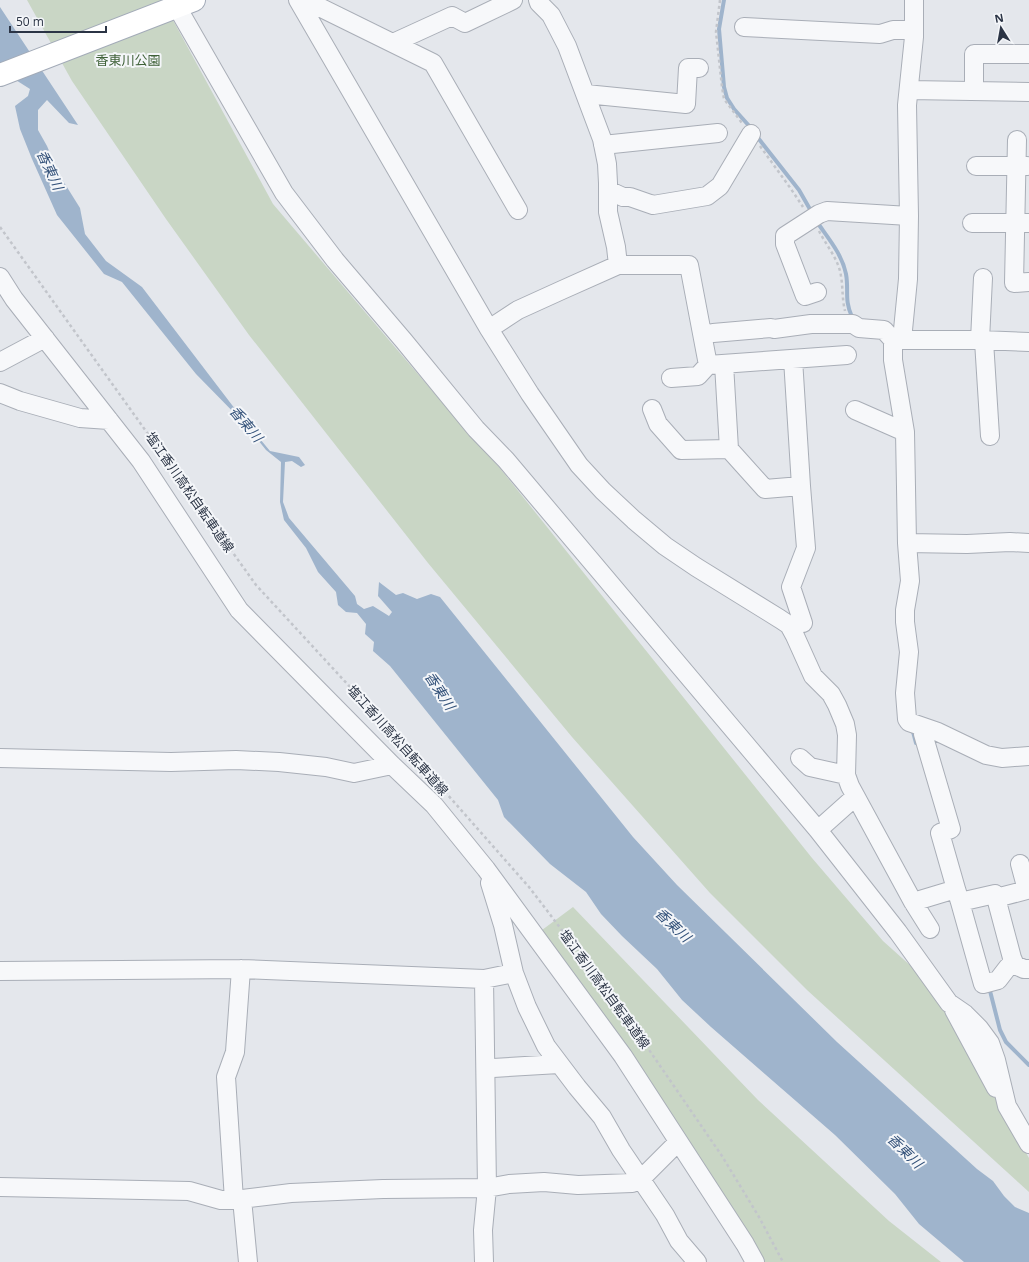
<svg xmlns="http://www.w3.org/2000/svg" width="1029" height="1262" viewBox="0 0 1029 1262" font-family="'Open Sans','Noto Sans JP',sans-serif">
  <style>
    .green { fill: #c9d6c5 }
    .water { fill: #9fb4cc }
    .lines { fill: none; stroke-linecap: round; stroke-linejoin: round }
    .stream { stroke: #9fb4cc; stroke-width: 4 }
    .minor-casing { stroke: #a9aeb7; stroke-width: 20 }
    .major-casing { stroke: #a3abb8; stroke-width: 24 }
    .path { stroke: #c2c5cb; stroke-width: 2.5; stroke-dasharray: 3 3; stroke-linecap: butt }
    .minor { stroke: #f7f8fa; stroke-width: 18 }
    .major { stroke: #fff; stroke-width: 22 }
    .labels { text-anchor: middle; stroke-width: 4; stroke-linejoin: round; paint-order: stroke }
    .park-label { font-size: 13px; fill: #3f6138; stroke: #f4f6f9 }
    .street-label { font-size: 13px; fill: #2b3445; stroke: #f4f6f9 }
    .water-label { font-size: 14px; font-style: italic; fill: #34527a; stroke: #f4f6f9 }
  </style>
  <rect width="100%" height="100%" fill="#e4e7ec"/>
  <!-- green -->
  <path class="green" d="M 27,0 L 162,0 L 273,204 L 469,434 L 499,467 L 812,858 L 883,941 L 921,975 L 966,1044 L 1001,1109 L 1029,1158 L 1029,1192 L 807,990 L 710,893 L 572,737 L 428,563 L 249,335 L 166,219 L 72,81 Z
    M 573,907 L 758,1100 L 889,1221 L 941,1262 L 764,1262 L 751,1237 L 629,1052 L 538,933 Z"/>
  <!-- water -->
  <path class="water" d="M 0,7 L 78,125 L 69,123 L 47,100 L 38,110 L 38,130 L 47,146 L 60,176 L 80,208 L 85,234 L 106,261 L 142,287 L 232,405 L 270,451 L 299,457 L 305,465 L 301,467 L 292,461 L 285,462 L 283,502 L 289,518 L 355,596 L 357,604 L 364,609 L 373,606 L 389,616 L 392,612 L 378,596 L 379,582 L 396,595 L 403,593 L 417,599 L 431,594 L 440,597 L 633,837 L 677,885 L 837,1042 L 977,1169 L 993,1181 L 1004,1196 L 1015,1207 L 1029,1213 L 1029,1262 L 964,1262 L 919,1224 L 895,1194 L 835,1135 L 711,1027 L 682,1000 L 657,969 L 622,936 L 601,914 L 586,892 L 550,864 L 504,817 L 498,800 L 390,666 L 373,651 L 374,642 L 365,634 L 366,624 L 357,613 L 346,612 L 338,605 L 336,592 L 318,572 L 306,548 L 284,520 L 280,502 L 281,462 L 266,450 L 246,425 L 196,374 L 122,282 L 104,274 L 57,215 L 32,159 L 20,129 L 15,106 L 28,96 L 30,89 L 0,70 Z"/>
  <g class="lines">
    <!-- stream -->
    <path class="stream" d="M 724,0 L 719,29 L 724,87 L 727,98 L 734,109 L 751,128
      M 755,134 L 799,190 L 811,211
      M 817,222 C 828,238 842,254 846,274 C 849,290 844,300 852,317
      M 912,728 L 916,743
      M 989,987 L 1000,1030 L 1006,1042 L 1029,1065"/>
    <defs>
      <path id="minor" d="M 173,0 L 284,193 L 335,260 L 404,341 L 476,429 L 506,460 L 818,830
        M 298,0 L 489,329 L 530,394 L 579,465 L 603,491 L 634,520 L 665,546 L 696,567 L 780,619 L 789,625 L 795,636 L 813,676 L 831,694 L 837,705 L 845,724 L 847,735 L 846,775 L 850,786 L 913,902 L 930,929
        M 305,0 L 433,63 L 518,210
        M 538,0 L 539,3 L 551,15 L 567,46 L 602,139 L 607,164 L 608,183 L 608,212 L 616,247 L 618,265
        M 744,27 L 880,34 L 893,30 L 914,30
        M 393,43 L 452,16 L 465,23 L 513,0
        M 909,90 L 1029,92
        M 974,91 L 974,54 L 1029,54
        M 586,94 L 686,104 L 688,68 L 699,68
        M 1017,140 L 1014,283 L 1029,282
        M 603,145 L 718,133
        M 976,166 L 1027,166
        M 608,190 L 623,197 L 630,197 L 653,205 L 707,196 L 720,186 L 751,134
        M 972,223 L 1029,223
        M 0,277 L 14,299 L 141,461 L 239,610 L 392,765 L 434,805 L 486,869 L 623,1056 L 745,1244 L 755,1262
        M 817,292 L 805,296 L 785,244 L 785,236 L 819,214 L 827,211 L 909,216
        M 489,329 L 518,310 L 562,290 L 618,265 L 689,265 L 708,365 L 847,355
        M 703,335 L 713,333 L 771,328 L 774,329 L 811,324 L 853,324 L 859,328 L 884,330 L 893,340 L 893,360 L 905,432 L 907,543 L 910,581 L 905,610 L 905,622 L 909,652 L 905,693 L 907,719 L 909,722 L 938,732 L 986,755 L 1002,758 L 1029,756
        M 893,340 L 980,340 L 1029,342
        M 902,340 L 908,279 L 909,216 L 907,105 L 914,37 L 914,0
        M 980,340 L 983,278
        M 984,341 L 990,436
        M 0,362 L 45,338
        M 724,364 L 729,449 L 765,489 L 801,486 L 793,359
        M 671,378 L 698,376 L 708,365
        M 0,393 L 20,401 L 80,418 L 109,420
        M 652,409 L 658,424 L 681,450 L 729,449
        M 855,410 L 905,432
        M 801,486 L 806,548 L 791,587 L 803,623
        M 907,543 L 967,544 L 1010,542 L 1029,543
        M 923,727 L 923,734 L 951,829 L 940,833 L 956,889
        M 0,758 L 171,762 L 236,760 L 279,762 L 326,767 L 354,773 L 392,765
        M 800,758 L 810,767 L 846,775
        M 855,797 L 818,830 L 898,932 L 949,1003 L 965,1014 L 979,1028 L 990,1043 L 996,1060 L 1007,1106 L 1029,1144
        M 490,883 L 503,925 L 514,973 L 527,1007 L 546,1046 L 577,1087 L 602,1117 L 621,1150 L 665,1215 L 679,1241 L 697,1262
        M 996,898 L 1027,890 L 1020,864
        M 913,902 L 956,889 L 960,902 L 995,894 L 1012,958 L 1015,965 L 1024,969 L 1029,969
        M 960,902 L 983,984 L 998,980 L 1008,967 L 1015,965
        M 0,971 L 241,969 L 484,979 L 514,973
        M 484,979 L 487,1188 L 483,1230 L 484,1262
        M 954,1010 L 996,1088
        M 493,1068 L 559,1064
        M 0,1187 L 189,1191 L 221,1200 L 234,1200 L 291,1193 L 383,1189 L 487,1188 L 509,1184 L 544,1182 L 578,1185 L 632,1183 L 641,1179 L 678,1142
        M 242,1199 L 248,1262
        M 234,1200 L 226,1077 L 235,1052 L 241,969"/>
      <path id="major" d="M 0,75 L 194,0"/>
    </defs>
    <!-- minor casing -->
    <use href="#minor" class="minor-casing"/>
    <!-- major casing -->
    <use href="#major" class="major-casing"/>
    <!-- path -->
    <path class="path" d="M 720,0 L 716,32 L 722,87 L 724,99 L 742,123
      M 760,146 L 791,189 L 803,207
      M 0,227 L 256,585 L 410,752 L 529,887 L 610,993 L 722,1156 L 759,1217 L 783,1262
      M 819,231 C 826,245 839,260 841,276 C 843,288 842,299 845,311"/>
    <!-- minor -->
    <use href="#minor" class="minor"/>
    <!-- major -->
    <use href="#major" class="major"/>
  </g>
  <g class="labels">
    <!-- park labels -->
    <g class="park-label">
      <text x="128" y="65">香東川公園</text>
    </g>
    <!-- street labels -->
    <g class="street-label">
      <text transform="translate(190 492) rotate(55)" y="5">塩江香川高松自転車道線</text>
      <text transform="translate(398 740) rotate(48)" y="5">塩江香川高松自転車道線</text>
      <text transform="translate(605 989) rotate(54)" y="5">塩江香川高松自転車道線</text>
    </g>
    <!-- water labels -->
    <g class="water-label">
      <text transform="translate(50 170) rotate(65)" y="5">香東川</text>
      <text transform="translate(246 424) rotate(50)" y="5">香東川</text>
      <text transform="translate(440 691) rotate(57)" y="5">香東川</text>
      <text transform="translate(673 925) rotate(43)" y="5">香東川</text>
      <text transform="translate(905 1151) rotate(44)" y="5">香東川</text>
    </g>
  </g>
  <!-- north arrow -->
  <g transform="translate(1001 28) rotate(349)" stroke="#f4f6f9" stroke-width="3" paint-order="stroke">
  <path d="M0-3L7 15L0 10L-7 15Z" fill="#2b3445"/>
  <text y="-6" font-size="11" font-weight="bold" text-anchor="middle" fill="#2b3445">N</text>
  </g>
  <!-- scale -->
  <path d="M10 26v6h96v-6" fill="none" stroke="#2b3445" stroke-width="2"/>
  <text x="16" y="26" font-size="12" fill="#2b3445" stroke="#f4f6f9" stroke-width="3" paint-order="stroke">50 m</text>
</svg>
